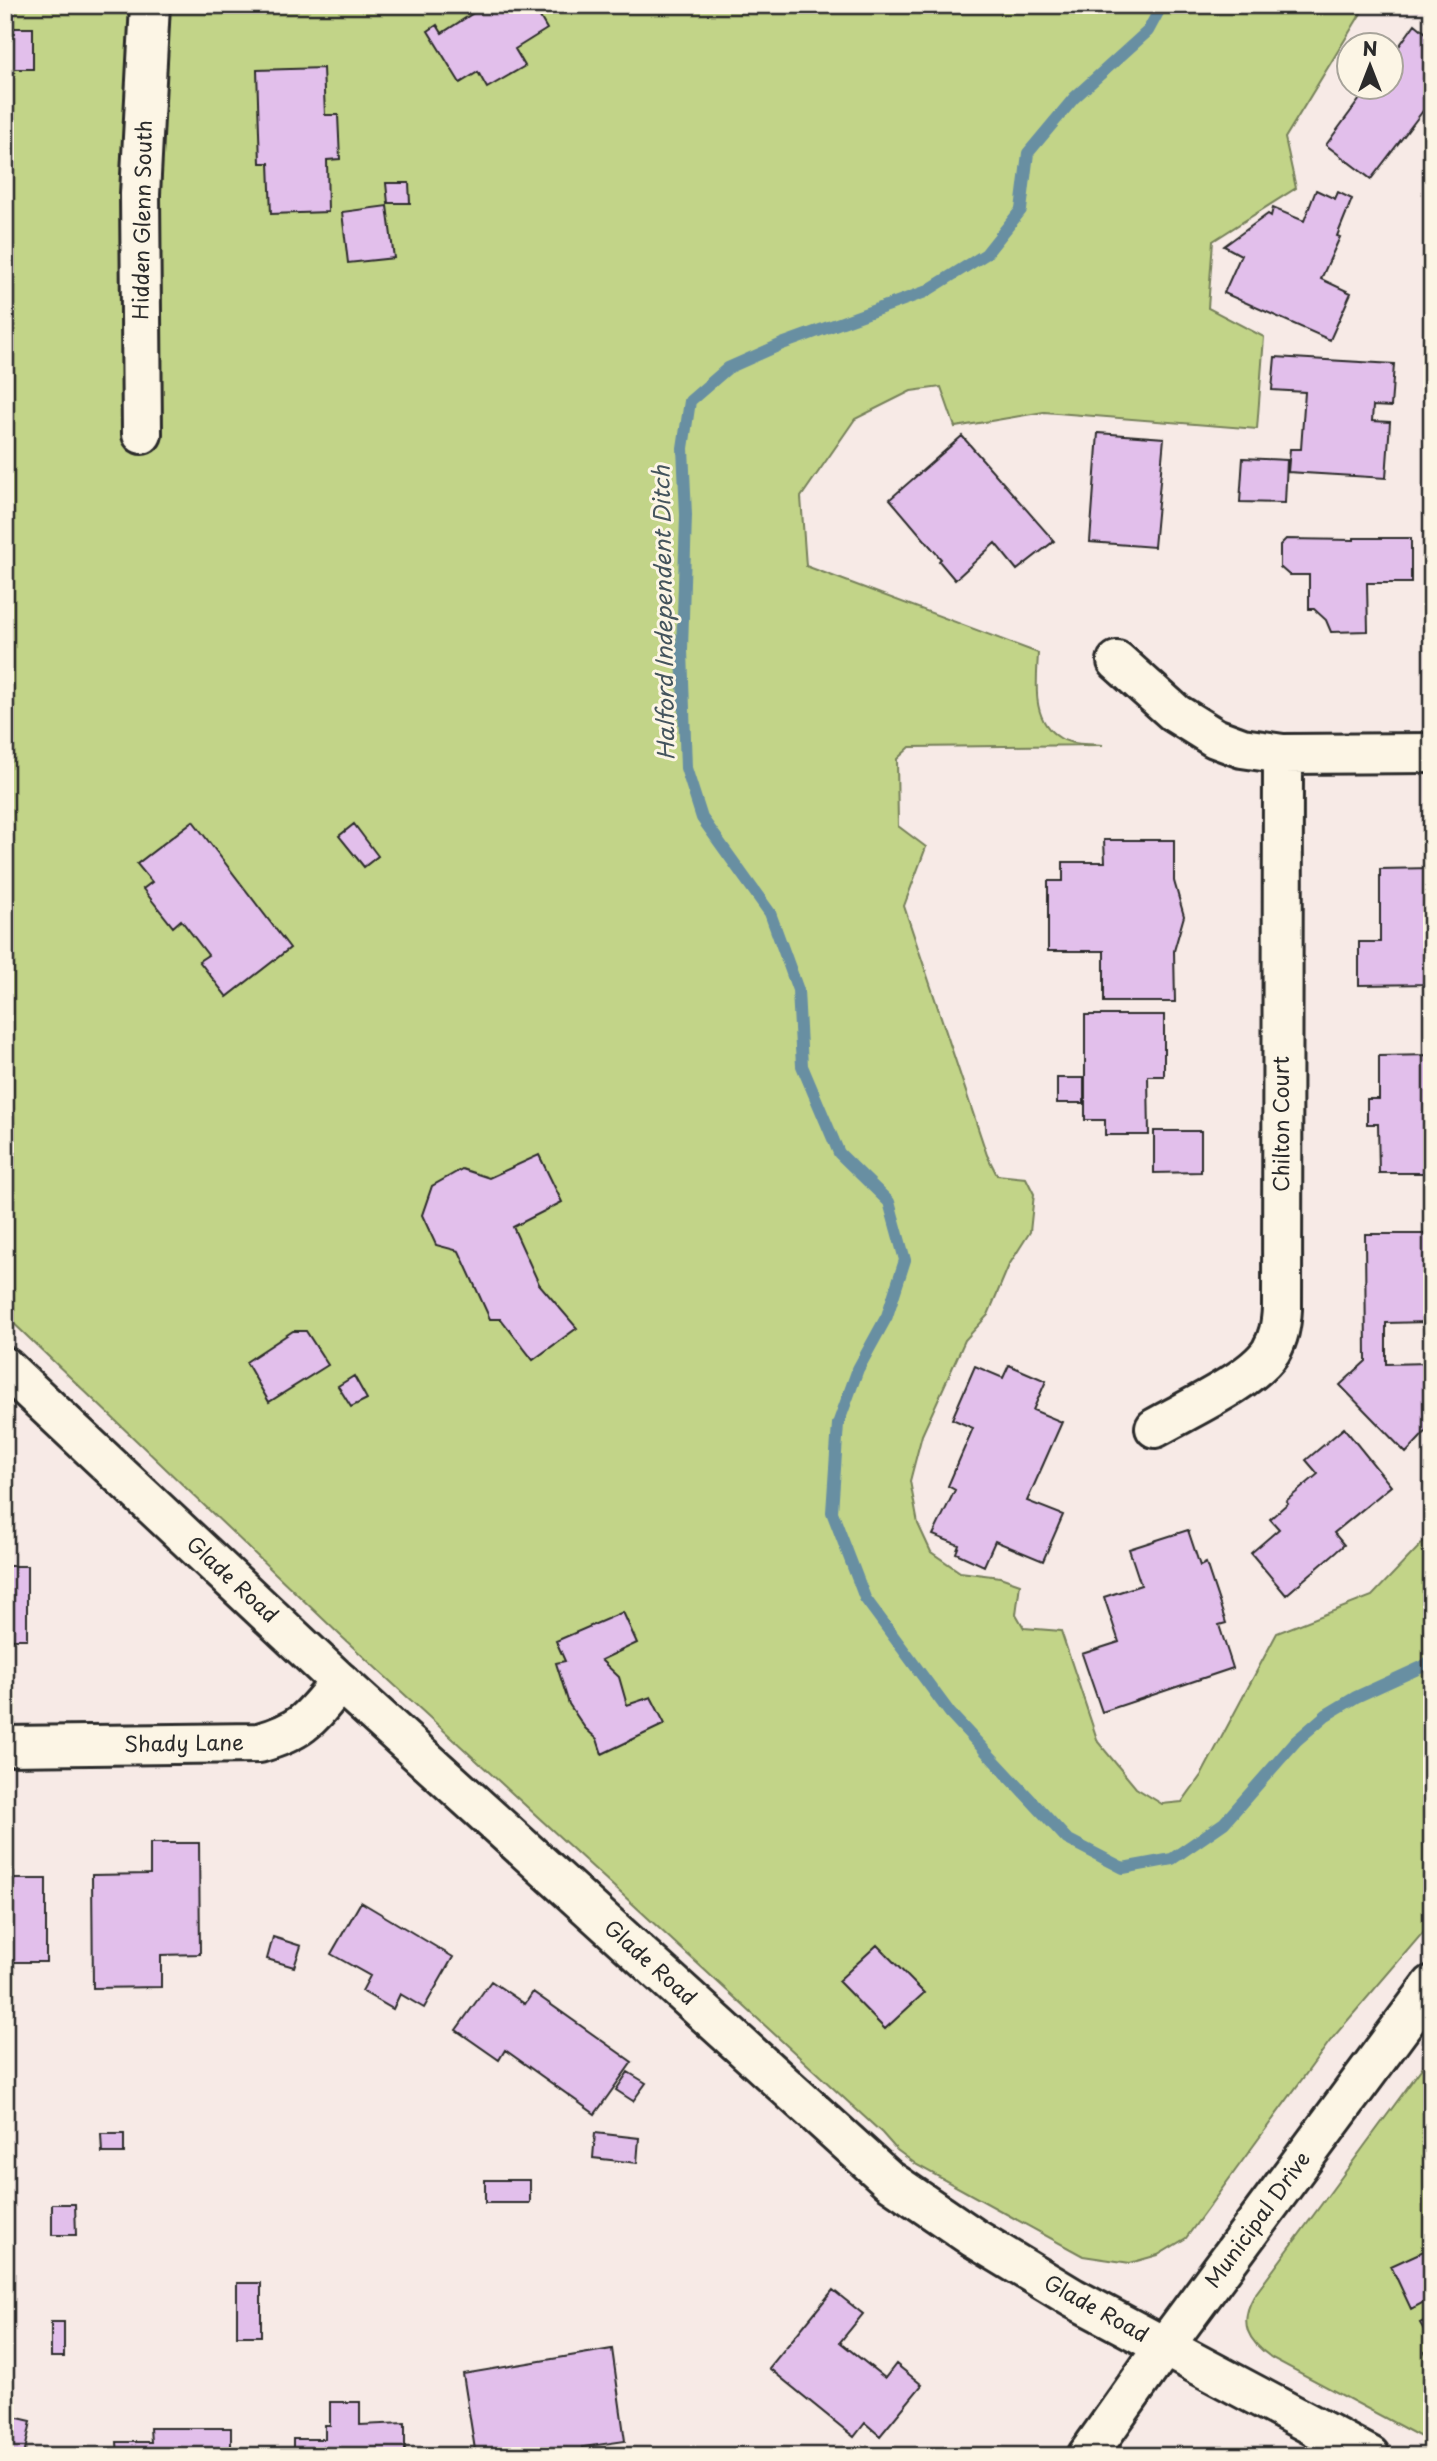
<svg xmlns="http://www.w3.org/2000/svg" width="1437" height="2461" viewBox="0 0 1437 2461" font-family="'Playpen Sans',sans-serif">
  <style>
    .green { fill: #c2d488; stroke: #76805a; stroke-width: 2 }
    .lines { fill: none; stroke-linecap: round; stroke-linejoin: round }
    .stream { stroke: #688fa2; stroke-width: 12 }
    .building { fill: #e2bfeb; stroke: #2b2b2b; stroke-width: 2; fill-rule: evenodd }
    .minor-casing { stroke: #2b2b2b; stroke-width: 44 }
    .tertiary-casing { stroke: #2b2b2b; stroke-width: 44 }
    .secondary-casing { stroke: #2b2b2b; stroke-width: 44 }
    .minor { stroke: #fcf5e5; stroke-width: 38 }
    .tertiary { stroke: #fcf5e5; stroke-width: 38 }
    .secondary { stroke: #fcf5e5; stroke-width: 38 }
    .labels { text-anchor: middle; stroke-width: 6; stroke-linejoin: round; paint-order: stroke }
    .street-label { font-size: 21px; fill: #2b2b2b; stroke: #fcf5e5 }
    .water-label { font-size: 23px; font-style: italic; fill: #44545d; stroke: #fcf5e5 }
  </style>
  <rect width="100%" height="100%" fill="#f7eae6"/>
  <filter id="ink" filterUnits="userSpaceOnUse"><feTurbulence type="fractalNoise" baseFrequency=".0143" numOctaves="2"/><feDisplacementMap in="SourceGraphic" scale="14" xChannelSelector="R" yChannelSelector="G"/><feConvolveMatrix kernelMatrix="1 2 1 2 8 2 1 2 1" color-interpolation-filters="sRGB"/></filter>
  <g filter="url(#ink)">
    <!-- green -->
    <path class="green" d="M 5,5 L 1366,5 L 1285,138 L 1296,188 L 1213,241 L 1208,308 L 1264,337 L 1257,429 L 1044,412 L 955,427 L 941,387 L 911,391 L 855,419 L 801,497 L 806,566 L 1038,653 C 1037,682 1030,720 1060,738 C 1071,745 1091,744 1103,745 L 910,747 L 897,759 L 898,826 L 926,847 L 904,906 L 987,1155 L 997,1175 L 1026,1178 L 1034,1194 L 1030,1232 L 1009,1265 L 988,1315 L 965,1340 L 922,1435 L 910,1481 L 918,1524 L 931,1552 L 960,1572 L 1000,1577 L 1020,1584 L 1016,1614 L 1024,1628 L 1061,1631 L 1098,1742 L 1136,1788 L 1162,1804 L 1182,1802 L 1202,1774 L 1277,1633 L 1372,1596 L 1432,1533 L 1432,1922 L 1330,2041 L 1186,2238 L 1158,2255 L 1130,2263 L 1083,2256 L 917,2165 L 897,2150 L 882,2133 L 342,1637 L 5,1315 Z
      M 1432,2054 L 1432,2443 L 1272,2358 C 1248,2341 1238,2324 1254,2296 Z"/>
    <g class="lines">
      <!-- stream -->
      <path class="stream" d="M 1162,5 L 1148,31 L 1074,98 L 1028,153 L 1021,210 L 986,254 L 925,292 L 782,344 L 728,368 L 690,401 L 683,448 L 686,515 L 682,650 L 686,768 L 702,818 L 770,913 L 798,990 L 802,1066 L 839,1153 L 889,1202 L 905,1260 L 887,1316 L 858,1369 L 838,1424 L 832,1512 L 865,1598 L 950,1713 L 1067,1839 L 1123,1868 L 1172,1859 L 1224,1823 L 1296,1741 L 1326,1715 L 1356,1697 L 1424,1666 L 1432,1659"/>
    </g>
    <!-- building -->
    <path class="building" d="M 480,5 L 533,5 L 547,29 L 515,49 L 525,66 L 487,88 L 478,72 L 460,83 L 428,31 L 437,25 L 442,33 L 481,8 Z
      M 1415,24 L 1432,38 L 1432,99 L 1371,179 L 1326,145 L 1368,88 L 1392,88 L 1392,56 Z
      M 5,28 L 33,28 L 33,69 L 5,69 Z
      M 323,68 L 325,115 L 338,115 L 340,159 L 327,160 L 328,212 L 271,214 L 269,163 L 260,163 L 257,70 Z
      M 386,183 L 409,183 L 410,203 L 388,203 Z
      M 1316,190 L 1335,199 L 1338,192 L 1352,199 L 1337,236 L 1340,237 L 1321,279 L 1351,293 L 1330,340 L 1224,293 L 1241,255 L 1224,246 L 1268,214 L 1271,216 L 1273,208 L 1304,221 Z
      M 387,206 L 394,258 L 348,263 L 342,212 Z
      M 1275,357 L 1394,364 L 1391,407 L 1373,406 L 1372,421 L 1390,422 L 1386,478 L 1288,472 L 1290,449 L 1301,449 L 1305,392 L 1272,390 Z
      M 1098,433 L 1164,438 L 1154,547 L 1090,542 Z
      M 962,436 L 1054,541 L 1017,570 L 995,543 L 955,580 L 939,561 L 941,559 L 890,499 Z
      M 1243,458 L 1287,460 L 1285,503 L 1240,502 Z
      M 1354,538 L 1411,538 L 1411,583 L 1367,583 L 1368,631 L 1331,632 L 1326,620 L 1314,609 L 1309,609 L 1309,575 L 1289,575 L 1280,567 L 1280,545 L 1286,539 L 1354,540 Z
      M 193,821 L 290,948 L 227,997 L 199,961 L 208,955 L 181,920 L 173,927 L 143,889 L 152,882 L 137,864 Z
      M 354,824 L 378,856 L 364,867 L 339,836 Z
      M 1104,840 L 1174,840 L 1174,881 L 1184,916 L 1174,951 L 1175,1002 L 1104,1002 L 1104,951 L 1048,951 L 1048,881 L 1063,881 L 1063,862 L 1105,862 Z
      M 1432,868 L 1432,984 L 1359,985 L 1359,942 L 1380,942 L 1380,869 Z
      M 1085,1015 L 1164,1015 L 1164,1076 L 1148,1076 L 1149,1135 L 1105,1135 L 1105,1120 L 1085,1120 Z
      M 1432,1055 L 1432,1173 L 1379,1173 L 1378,1124 L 1367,1124 L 1367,1099 L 1379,1099 L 1379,1056 Z
      M 1057,1078 L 1084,1078 L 1084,1103 L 1057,1103 Z
      M 1154,1131 L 1201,1131 L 1201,1172 L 1154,1173 Z
      M 539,1155 L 562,1202 L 513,1227 L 539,1284 L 577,1328 L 533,1360 L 501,1319 L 490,1319 L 459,1251 L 436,1245 L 422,1215 L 432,1186 L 462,1169 L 489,1178 Z
      M 1365,1234 L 1432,1234 L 1432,1425 L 1406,1453 L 1340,1385 L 1366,1361 ZM 1428,1322 L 1429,1363 L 1386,1364 L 1386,1323 Z
      M 293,1331 L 306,1331 L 328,1365 L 269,1402 L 246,1362 Z
      M 1009,1365 L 1046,1381 L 1033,1410 L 1062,1422 L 1027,1501 L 1063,1515 L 1043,1561 L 995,1541 L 984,1566 L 956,1553 L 959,1545 L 933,1535 L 955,1490 L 948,1486 L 973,1428 L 952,1419 L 975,1366 L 1003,1378 Z
      M 354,1376 L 367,1399 L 351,1407 L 338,1386 Z
      M 1344,1428 L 1391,1486 L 1334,1533 L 1344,1545 L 1286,1595 L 1251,1553 L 1279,1529 L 1270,1519 L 1288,1503 L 1286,1501 L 1318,1474 L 1306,1460 Z
      M 1188,1530 L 1200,1566 L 1206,1563 L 1226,1623 L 1219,1625 L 1233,1668 L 1102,1712 L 1082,1654 L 1119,1642 L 1104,1597 L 1141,1585 L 1129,1549 Z
      M 5,1566 L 27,1566 L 27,1639 L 5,1639 Z
      M 623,1612 L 637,1643 L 601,1660 L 619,1677 L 627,1705 L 651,1697 L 665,1724 L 602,1754 L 597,1739 L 585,1728 L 569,1704 L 556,1663 L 565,1661 L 556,1641 Z
      M 150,1843 L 199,1843 L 200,1954 L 161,1955 L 161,1987 L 93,1988 L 92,1875 L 150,1874 Z
      M 5,1872 L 14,1872 L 14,1879 L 46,1879 L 46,1962 L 5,1962 Z
      M 361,1902 L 453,1957 L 424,2008 L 400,1994 L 393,2009 L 362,1991 L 370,1976 L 331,1954 Z
      M 273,1937 L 301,1946 L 294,1967 L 267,1959 Z
      M 877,1945 L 924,1993 L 885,2029 L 838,1981 Z
      M 491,1981 L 525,2004 L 533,1992 L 632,2062 L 595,2114 L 505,2050 L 499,2060 L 456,2030 Z
      M 628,2072 L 646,2083 L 633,2101 L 616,2090 Z
      M 595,2133 L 639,2138 L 637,2163 L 593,2158 Z
      M 101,2134 L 124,2134 L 124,2153 L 102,2153 Z
      M 485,2180 L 530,2180 L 530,2203 L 485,2203 Z
      M 52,2204 L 75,2204 L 76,2235 L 52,2235 Z
      M 1428,2249 L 1432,2256 L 1432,2298 L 1411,2309 L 1391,2266 Z
      M 237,2283 L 261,2283 L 261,2336 L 237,2336 Z
      M 833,2290 L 863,2314 L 840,2342 L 885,2378 L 896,2364 L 922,2385 L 880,2436 L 865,2423 L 854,2437 L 769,2368 Z
      M 1432,2317 L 1432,2344 L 1420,2323 Z
      M 51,2322 L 64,2322 L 64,2357 L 51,2357 Z
      M 1432,2348 L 1432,2366 L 1425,2352 Z
      M 612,2349 L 625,2441 L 583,2447 L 584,2456 L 476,2456 L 463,2374 Z
      M 330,2402 L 360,2402 L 360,2425 L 405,2423 L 405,2456 L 286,2456 L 286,2452 L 293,2452 L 293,2439 L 325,2439 L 325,2425 L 330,2425 Z
      M 5,2415 L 31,2421 L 24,2456 L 5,2456 Z
      M 150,2428 L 231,2428 L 231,2456 L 112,2456 L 118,2455 L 117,2442 L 151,2442 Z"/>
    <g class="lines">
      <defs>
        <path id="minor" d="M 142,434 L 140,194 L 150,5
          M 1117,661 L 1175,713 L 1215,738 L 1242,748 L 1283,754 L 1432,753
          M 1155,1428 C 1186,1410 1253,1380 1271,1351 C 1279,1337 1281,1325 1282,1309 L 1283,754
          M 5,1746 L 259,1743 C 305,1730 311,1717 340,1682"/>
        <path id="tertiary" d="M 5,1367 L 340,1682 L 889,2180 L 974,2238 L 1073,2298 L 1370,2456"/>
        <path id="secondary" d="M 1087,2456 L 1164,2347 L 1432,1985"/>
      </defs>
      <!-- minor casing -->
      <use href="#minor" class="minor-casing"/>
      <!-- tertiary casing -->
      <use href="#tertiary" class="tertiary-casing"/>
      <!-- secondary casing -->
      <use href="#secondary" class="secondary-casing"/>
      <!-- minor -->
      <use href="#minor" class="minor"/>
      <!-- tertiary -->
      <use href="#tertiary" class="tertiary"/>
      <!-- secondary -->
      <use href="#secondary" class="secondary"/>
    </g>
  </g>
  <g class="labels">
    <!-- street labels -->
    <g class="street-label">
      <text transform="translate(143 220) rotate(-89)" y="7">Hidden Glenn South</text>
      <text transform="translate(1282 1124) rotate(-90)" y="7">Chilton Court</text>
      <text transform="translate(232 1580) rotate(43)" y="7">Glade Road</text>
      <text transform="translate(184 1744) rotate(-1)" y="7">Shady Lane</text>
      <text transform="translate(650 1963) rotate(42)" y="7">Glade Road</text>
      <text transform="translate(1258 2220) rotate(-54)" y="7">Municipal Drive</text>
      <text transform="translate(1096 2309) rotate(29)" y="7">Glade Road</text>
    </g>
    <!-- water labels -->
    <g class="water-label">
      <text transform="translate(664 613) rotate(-91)" y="8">Halford Independent Ditch</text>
    </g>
  </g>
  <!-- margin -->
  <rect width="1437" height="2461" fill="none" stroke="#fcf5e5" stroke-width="28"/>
  <rect x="14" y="14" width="1409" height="2433" fill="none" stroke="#2b2b2b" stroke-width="2.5" filter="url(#ink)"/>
  <!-- north arrow -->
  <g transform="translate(1370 66)"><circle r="33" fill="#fcf5e5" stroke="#a8a49b" stroke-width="2"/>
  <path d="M0-5L12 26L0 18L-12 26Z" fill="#2b2b2b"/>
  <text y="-10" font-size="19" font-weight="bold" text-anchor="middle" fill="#2b2b2b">N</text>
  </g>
</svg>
